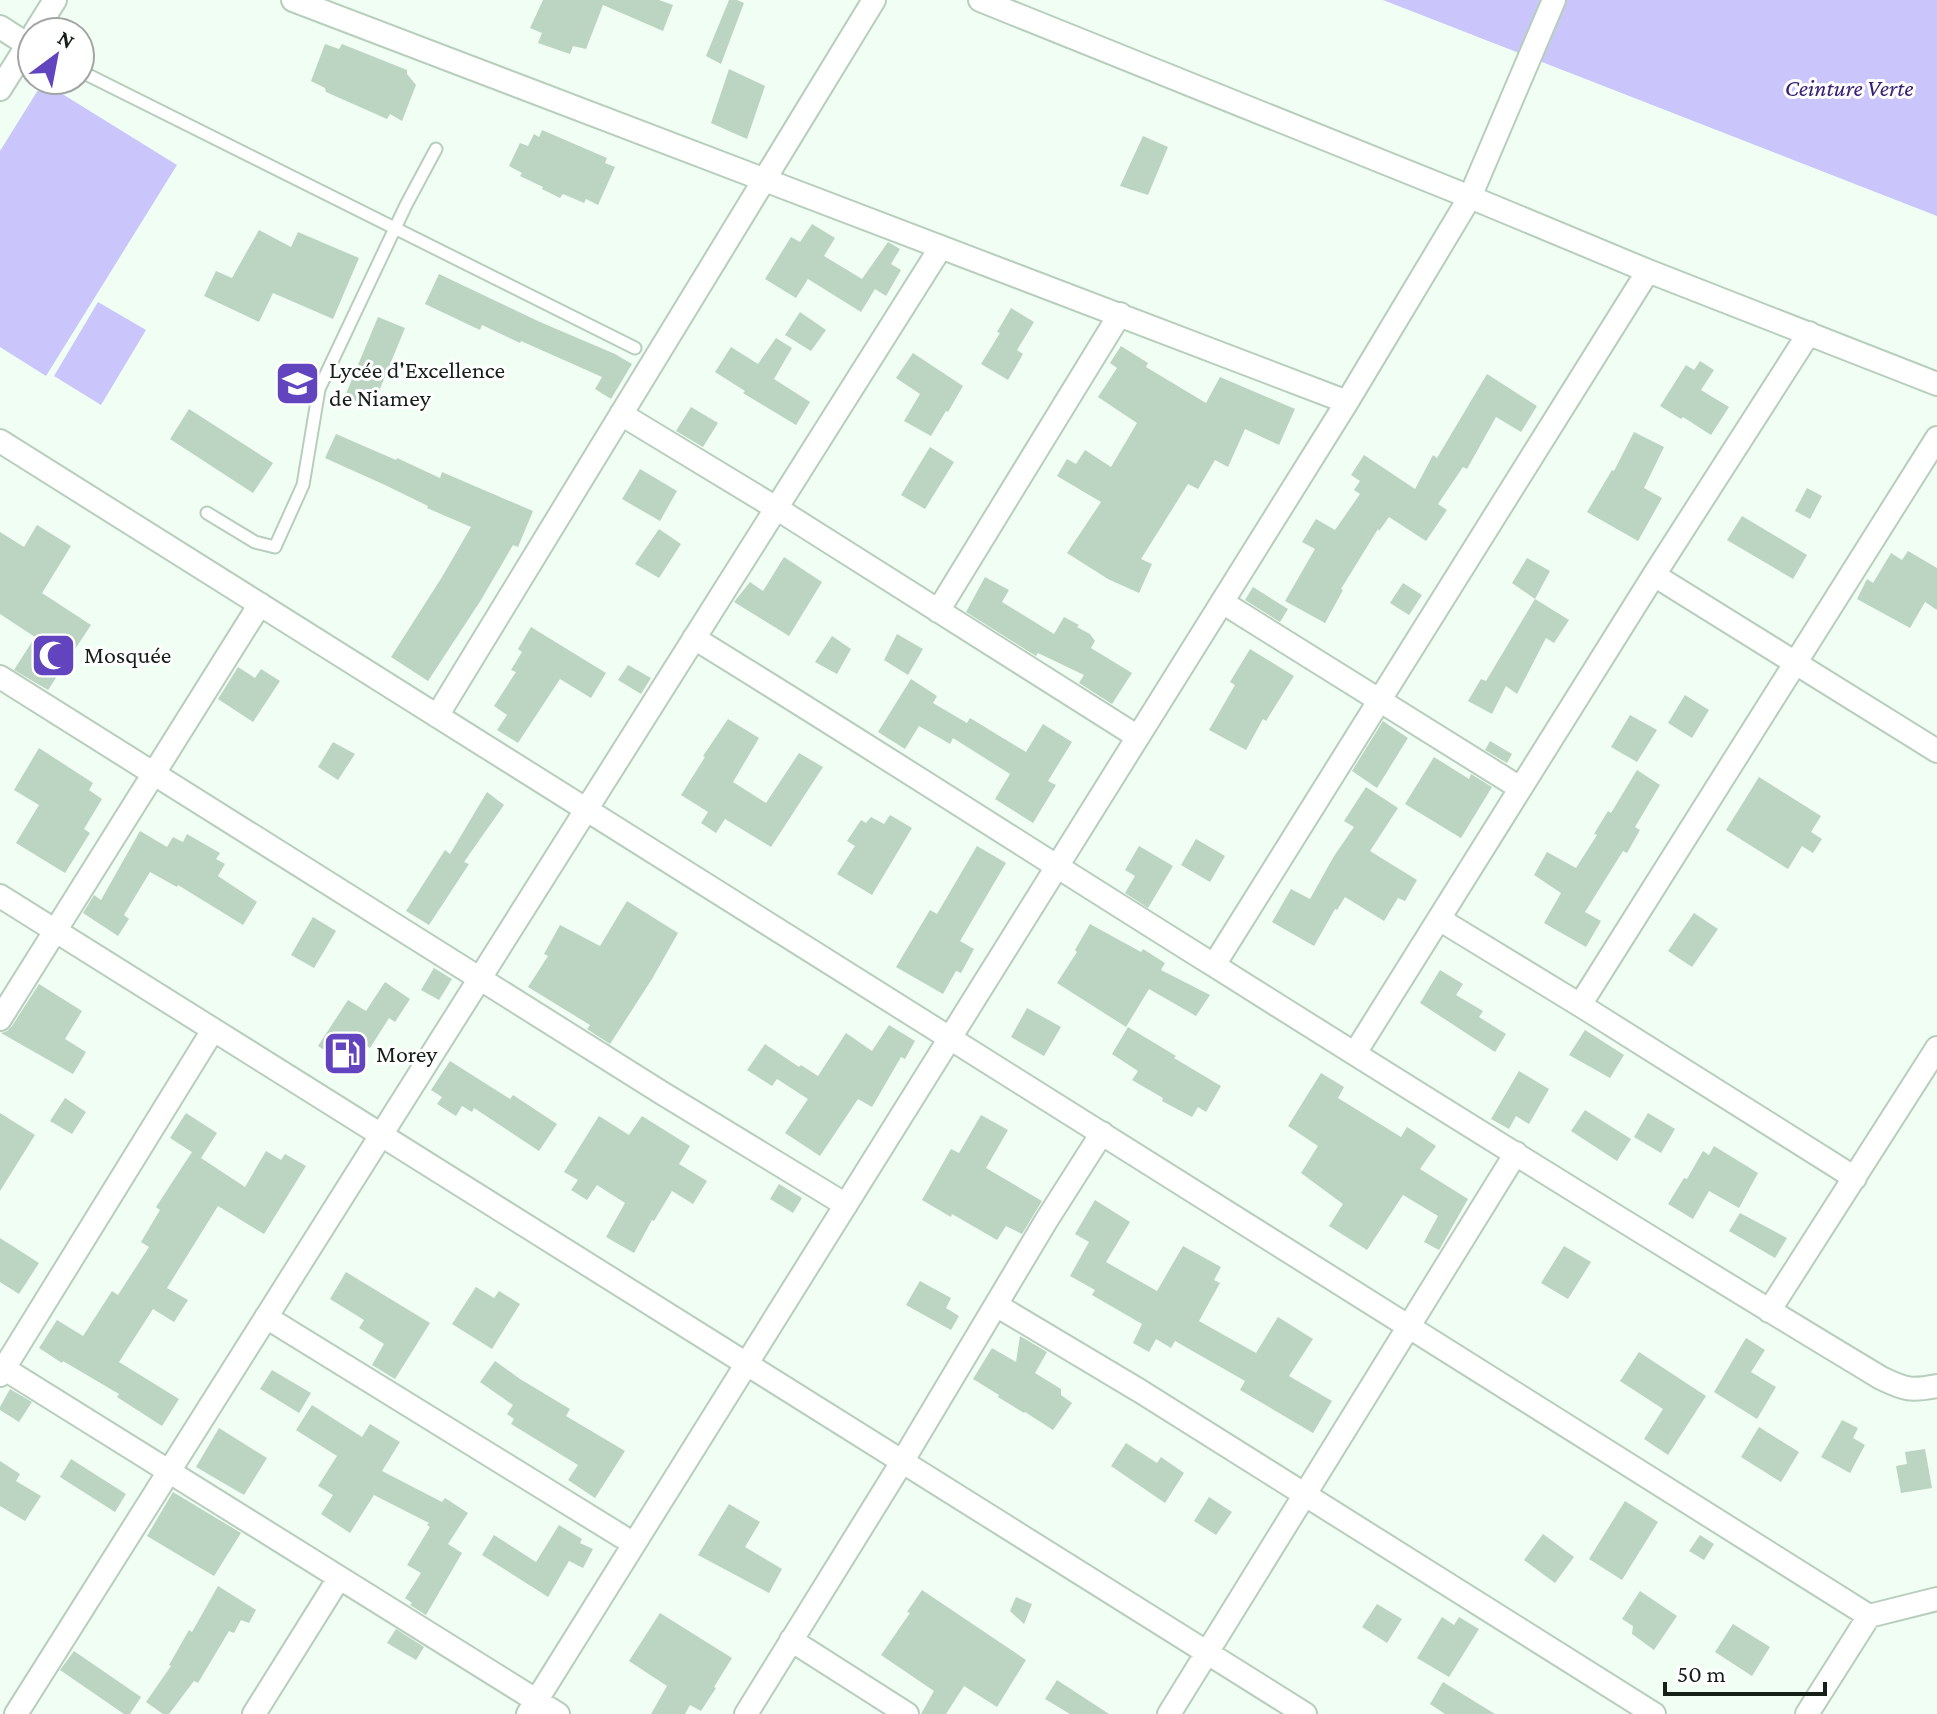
<svg xmlns="http://www.w3.org/2000/svg" width="1937" height="1714" viewBox="0 0 1937 1714" font-family="'Crimson Pro',serif">
  <style>
    .green { fill: #cac5fb }
    .building { fill: #bcd4c2 }
    .lines { fill: none; stroke-linecap: round; stroke-linejoin: round }
    .service-casing { stroke: #b7cebd; stroke-width: 15 }
    .minor-casing { stroke: #b7cebd; stroke-width: 26 }
    .service { stroke: #fff; stroke-width: 11 }
    .minor { stroke: #fff; stroke-width: 22 }
    .labels { text-anchor: middle; stroke-width: 6; stroke-linejoin: round; paint-order: stroke }
    .park-label { font-size: 24px; font-style: italic; fill: #372076; stroke: #fff }
    .poi-label { font-size: 24px; fill: #171f19; stroke: #fff; text-anchor: start }
  </style>
  <rect width="100%" height="100%" fill="#f0fef3"/>
  <!-- green -->
  <path class="green" d="M 1383,0 L 1937,0 L 1937,216 Z
    M 43,82 L 177,165 L 46,376 L 0,347 L 0,151 Z
    M 98,302 L 146,330 L 101,405 L 54,376 Z"/>
  <!-- building -->
  <path class="building" d="M 543,0 L 659,0 L 673,5 L 663,31 L 603,5 L 586,49 L 573,46 L 570,54 L 538,43 L 542,33 L 530,28 Z
    M 729,0 L 737,0 L 744,3 L 721,64 L 706,56 Z
    M 325,44 L 339,49 L 342,44 L 407,70 L 407,74 L 416,85 L 402,121 L 390,114 L 387,119 L 326,92 L 325,88 L 311,81 Z
    M 729,69 L 765,86 L 747,139 L 711,123 Z
    M 542,130 L 607,158 L 605,163 L 615,167 L 598,205 L 586,199 L 584,203 L 563,194 L 560,198 L 542,189 L 543,187 L 520,176 L 522,173 L 509,166 L 520,143 L 528,146 L 534,134 L 539,137 Z
    M 1143,136 L 1168,147 L 1148,195 L 1120,186 Z
    M 812,224 L 835,238 L 824,256 L 862,279 L 888,242 L 900,249 L 891,264 L 901,270 L 886,296 L 875,289 L 861,312 L 808,279 L 796,298 L 765,279 L 791,237 L 800,242 Z
    M 259,230 L 291,247 L 298,232 L 359,258 L 333,319 L 273,293 L 259,322 L 204,296 L 216,271 L 232,278 Z
    M 439,274 L 540,322 L 615,354 L 632,364 L 611,399 L 595,389 L 602,377 L 521,341 L 520,343 L 482,325 L 480,330 L 425,304 Z
    M 1011,308 L 1034,322 L 1017,350 L 1023,354 L 1008,380 L 981,364 L 1000,333 L 997,332 Z
    M 800,312 L 826,330 L 811,351 L 785,335 Z
    M 378,317 L 405,328 L 372,408 L 345,396 Z
    M 776,338 L 792,348 L 774,379 L 810,402 L 796,425 L 743,393 L 745,391 L 715,372 L 731,347 L 758,364 Z
    M 1121,346 L 1148,363 L 1146,367 L 1206,403 L 1220,377 L 1295,409 L 1279,445 L 1245,429 L 1228,467 L 1215,460 L 1198,489 L 1188,484 L 1141,559 L 1152,564 L 1139,593 L 1108,579 L 1067,553 L 1101,502 L 1057,476 L 1067,459 L 1076,464 L 1085,450 L 1111,467 L 1137,423 L 1098,397 L 1117,368 L 1110,363 Z
    M 913,353 L 963,386 L 948,412 L 946,411 L 931,436 L 904,421 L 920,394 L 896,378 Z
    M 1700,361 L 1714,370 L 1701,390 L 1729,407 L 1711,435 L 1683,417 L 1681,419 L 1660,406 L 1686,365 L 1694,370 Z
    M 1487,374 L 1537,406 L 1521,432 L 1496,417 L 1467,469 L 1463,467 L 1438,504 L 1447,510 L 1426,541 L 1389,517 L 1379,531 L 1378,529 L 1341,589 L 1343,590 L 1325,623 L 1285,601 L 1315,549 L 1302,542 L 1316,519 L 1335,530 L 1360,494 L 1354,490 L 1360,481 L 1351,475 L 1364,455 L 1415,489 L 1433,455 L 1437,458 Z
    M 691,407 L 718,423 L 703,447 L 676,431 Z
    M 189,409 L 273,463 L 253,493 L 170,439 Z
    M 1634,432 L 1664,447 L 1644,488 L 1662,498 L 1638,541 L 1587,512 L 1612,470 L 1614,471 Z
    M 336,434 L 396,460 L 397,458 L 440,478 L 442,472 L 533,511 L 518,547 L 513,545 L 481,600 L 428,681 L 391,657 L 442,577 L 471,527 L 427,508 L 428,506 L 385,485 L 325,458 Z
    M 930,447 L 954,462 L 925,509 L 901,495 Z
    M 640,469 L 677,491 L 660,521 L 622,499 Z
    M 1807,488 L 1822,496 L 1810,519 L 1795,511 Z
    M 1742,516 L 1807,555 L 1793,579 L 1727,540 Z
    M 37,525 L 71,546 L 42,593 L 91,625 L 48,690 L 14,670 L 35,637 L 0,614 L 0,532 L 24,547 Z
    M 659,529 L 681,544 L 659,578 L 635,564 Z
    M 1908,551 L 1937,568 L 1937,610 L 1925,602 L 1910,628 L 1857,599 L 1867,579 L 1873,583 L 1891,553 L 1902,560 Z
    M 784,557 L 822,582 L 789,636 L 734,602 L 750,582 L 763,591 Z
    M 1527,558 L 1550,571 L 1535,599 L 1512,583 Z
    M 985,577 L 1009,590 L 1002,602 L 1054,634 L 1064,617 L 1079,625 L 1077,627 L 1090,634 L 1095,641 L 1091,648 L 1132,673 L 1112,704 L 1079,683 L 1084,675 L 1038,653 L 1036,656 L 966,612 Z
    M 1403,583 L 1422,595 L 1409,615 L 1390,603 Z
    M 1253,587 L 1288,609 L 1280,622 L 1245,600 Z
    M 1535,599 L 1569,620 L 1554,643 L 1546,638 L 1517,694 L 1506,686 L 1492,714 L 1468,701 L 1481,679 L 1486,681 Z
    M 531,627 L 606,673 L 591,698 L 560,679 L 518,743 L 497,730 L 507,715 L 494,706 L 516,672 L 511,670 L 522,652 L 518,649 Z
    M 897,634 L 923,649 L 908,675 L 884,660 Z
    M 832,636 L 851,649 L 837,674 L 815,662 Z
    M 1250,649 L 1294,676 L 1266,721 L 1263,719 L 1246,750 L 1209,730 L 1235,685 L 1230,682 Z
    M 628,665 L 651,678 L 641,694 L 618,680 Z
    M 238,667 L 255,678 L 261,669 L 280,681 L 253,722 L 218,699 Z
    M 911,679 L 937,696 L 933,703 L 967,723 L 970,718 L 1026,752 L 1043,724 L 1072,742 L 1048,781 L 1056,785 L 1033,823 L 995,799 L 1010,774 L 953,738 L 950,744 L 919,726 L 905,749 L 878,732 Z
    M 1685,695 L 1709,710 L 1692,738 L 1668,723 Z
    M 1630,715 L 1657,730 L 1637,762 L 1611,747 Z
    M 728,719 L 759,738 L 733,782 L 766,803 L 799,753 L 823,767 L 771,847 L 725,819 L 716,833 L 701,823 L 708,812 L 681,795 L 705,757 L 703,756 Z
    M 1383,721 L 1408,738 L 1377,788 L 1352,771 Z
    M 1490,741 L 1512,754 L 1507,763 L 1485,750 Z
    M 333,742 L 355,754 L 338,780 L 318,767 Z
    M 39,748 L 93,783 L 89,790 L 102,799 L 84,829 L 90,833 L 65,873 L 16,843 L 39,805 L 14,790 Z
    M 1434,757 L 1469,779 L 1471,774 L 1492,787 L 1461,838 L 1405,804 Z
    M 1637,770 L 1660,785 L 1635,827 L 1640,830 L 1627,853 L 1623,851 L 1585,912 L 1601,921 L 1586,947 L 1544,923 L 1561,893 L 1534,875 L 1547,852 L 1576,868 L 1597,835 L 1594,834 L 1608,811 L 1611,813 Z
    M 1759,777 L 1821,816 L 1811,832 L 1822,839 L 1813,853 L 1802,846 L 1788,869 L 1726,830 Z
    M 1366,787 L 1398,808 L 1370,851 L 1417,880 L 1405,901 L 1398,898 L 1384,921 L 1345,897 L 1337,910 L 1335,909 L 1314,946 L 1272,922 L 1291,889 L 1310,899 L 1334,856 L 1354,827 L 1344,821 Z
    M 487,792 L 504,805 L 464,862 L 469,864 L 429,925 L 406,911 L 445,850 L 450,854 Z
    M 890,815 L 912,828 L 872,895 L 837,874 L 855,846 L 847,841 L 861,820 L 866,823 L 871,817 L 884,824 Z
    M 140,831 L 167,847 L 173,837 L 183,842 L 187,834 L 220,853 L 216,859 L 225,864 L 218,876 L 257,902 L 243,925 L 178,885 L 177,887 L 150,872 L 124,915 L 129,919 L 118,936 L 83,913 L 94,895 L 101,900 Z
    M 1196,839 L 1225,856 L 1210,882 L 1181,865 Z
    M 977,846 L 1006,863 L 960,941 L 974,949 L 961,973 L 956,971 L 943,994 L 896,967 L 930,910 L 937,914 Z
    M 1139,846 L 1173,866 L 1148,908 L 1125,893 L 1135,876 L 1125,870 Z
    M 627,901 L 678,933 L 652,979 L 610,1044 L 587,1029 L 590,1025 L 528,987 L 548,956 L 544,954 L 560,925 L 600,946 Z
    M 1694,913 L 1718,929 L 1692,967 L 1668,951 Z
    M 313,917 L 336,931 L 314,968 L 291,955 Z
    M 1090,924 L 1141,952 L 1143,949 L 1165,963 L 1161,970 L 1210,995 L 1196,1016 L 1149,989 L 1126,1027 L 1057,983 L 1077,952 L 1075,950 Z
    M 434,968 L 452,979 L 439,1000 L 421,990 Z
    M 1440,970 L 1463,984 L 1456,995 L 1483,1011 L 1479,1017 L 1506,1034 L 1495,1052 L 1420,1003 Z
    M 385,982 L 410,999 L 395,1022 L 389,1018 L 370,1048 L 367,1046 L 352,1068 L 318,1046 L 348,1000 L 366,1011 Z
    M 39,984 L 82,1011 L 65,1039 L 86,1052 L 73,1074 L 1,1033 L 7,1031 L 12,1026 Z
    M 1027,1008 L 1061,1027 L 1044,1056 L 1011,1037 Z
    M 889,1025 L 915,1041 L 905,1059 L 901,1057 L 872,1107 L 858,1099 L 820,1156 L 785,1133 L 808,1099 L 777,1079 L 772,1086 L 747,1070 L 765,1044 L 799,1067 L 801,1065 L 818,1076 L 846,1033 L 872,1051 Z
    M 1128,1027 L 1176,1056 L 1174,1058 L 1221,1086 L 1206,1112 L 1198,1107 L 1192,1117 L 1162,1101 L 1163,1098 L 1132,1080 L 1138,1071 L 1112,1054 Z
    M 1585,1030 L 1624,1055 L 1610,1078 L 1569,1055 Z
    M 450,1061 L 510,1099 L 513,1095 L 557,1124 L 539,1151 L 474,1108 L 472,1112 L 462,1106 L 456,1116 L 437,1104 L 442,1097 L 431,1090 Z
    M 1519,1071 L 1549,1089 L 1529,1124 L 1516,1116 L 1509,1129 L 1491,1119 Z
    M 1321,1073 L 1344,1087 L 1338,1098 L 1401,1137 L 1407,1127 L 1436,1146 L 1420,1169 L 1468,1199 L 1439,1250 L 1424,1242 L 1438,1216 L 1403,1195 L 1367,1250 L 1329,1226 L 1343,1204 L 1301,1173 L 1318,1146 L 1288,1126 Z
    M 65,1098 L 86,1112 L 72,1134 L 50,1121 Z
    M 1585,1110 L 1631,1139 L 1617,1161 L 1571,1131 Z
    M 0,1113 L 35,1135 L 0,1191 Z
    M 186,1113 L 217,1133 L 201,1158 L 245,1187 L 266,1151 L 281,1160 L 285,1154 L 306,1166 L 264,1234 L 218,1206 L 167,1288 L 188,1300 L 174,1322 L 153,1309 L 119,1362 L 179,1399 L 162,1426 L 117,1397 L 119,1394 L 63,1361 L 62,1363 L 39,1348 L 57,1320 L 83,1336 L 112,1291 L 118,1295 L 149,1247 L 141,1242 L 160,1210 L 156,1207 L 192,1152 L 170,1138 Z
    M 1648,1113 L 1675,1129 L 1661,1153 L 1634,1137 Z
    M 981,1115 L 1008,1130 L 986,1168 L 1042,1201 L 1022,1234 L 1006,1226 L 997,1240 L 952,1214 L 951,1217 L 922,1200 L 951,1149 L 959,1153 Z
    M 599,1116 L 629,1135 L 642,1116 L 690,1146 L 679,1164 L 707,1181 L 693,1204 L 672,1191 L 654,1221 L 652,1220 L 634,1253 L 606,1237 L 625,1203 L 597,1185 L 587,1200 L 571,1190 L 578,1180 L 564,1172 Z
    M 1714,1146 L 1758,1173 L 1739,1208 L 1709,1191 L 1693,1219 L 1668,1204 L 1684,1178 L 1687,1179 L 1703,1151 L 1709,1155 Z
    M 779,1184 L 802,1198 L 793,1213 L 770,1199 Z
    M 1095,1200 L 1130,1222 L 1106,1262 L 1157,1291 L 1183,1246 L 1221,1267 L 1214,1280 L 1220,1283 L 1199,1321 L 1256,1353 L 1278,1317 L 1313,1339 L 1289,1376 L 1332,1401 L 1313,1433 L 1240,1390 L 1245,1381 L 1175,1341 L 1171,1348 L 1156,1339 L 1149,1352 L 1133,1343 L 1142,1324 L 1092,1295 L 1095,1290 L 1070,1276 L 1089,1242 L 1075,1234 Z
    M 1740,1213 L 1787,1238 L 1775,1258 L 1729,1231 Z
    M 0,1238 L 39,1263 L 19,1294 L 0,1282 Z
    M 1564,1246 L 1591,1262 L 1568,1299 L 1541,1283 Z
    M 346,1272 L 430,1323 L 395,1379 L 372,1365 L 384,1344 L 359,1328 L 364,1320 L 330,1299 Z
    M 920,1281 L 951,1298 L 946,1308 L 959,1316 L 951,1330 L 906,1305 Z
    M 476,1287 L 494,1298 L 499,1291 L 520,1304 L 492,1349 L 452,1324 Z
    M 1020,1336 L 1047,1352 L 1035,1373 L 1061,1389 L 1061,1395 L 1072,1403 L 1053,1430 L 1025,1412 L 1024,1413 L 998,1397 L 999,1395 L 973,1379 L 992,1348 L 1016,1362 Z
    M 1746,1338 L 1765,1350 L 1751,1372 L 1776,1387 L 1757,1419 L 1714,1392 Z
    M 1639,1352 L 1706,1396 L 1668,1455 L 1644,1439 L 1663,1409 L 1620,1381 Z
    M 495,1361 L 520,1379 L 570,1409 L 566,1416 L 625,1451 L 595,1498 L 568,1480 L 578,1465 L 511,1424 L 514,1419 L 507,1414 L 513,1405 L 480,1382 Z
    M 272,1370 L 311,1393 L 299,1413 L 260,1389 Z
    M 10,1389 L 32,1402 L 19,1422 L 0,1410 L 0,1407 Z
    M 312,1405 L 362,1437 L 370,1424 L 400,1442 L 382,1471 L 442,1502 L 445,1498 L 468,1513 L 448,1544 L 462,1553 L 426,1615 L 410,1605 L 412,1603 L 405,1598 L 421,1573 L 407,1565 L 430,1527 L 427,1525 L 429,1523 L 374,1495 L 350,1533 L 321,1514 L 333,1495 L 318,1486 L 337,1456 L 296,1430 Z
    M 1842,1420 L 1858,1428 L 1853,1438 L 1865,1445 L 1850,1473 L 1821,1457 Z
    M 1759,1427 L 1799,1452 L 1781,1482 L 1741,1457 Z
    M 219,1428 L 267,1458 L 244,1495 L 196,1467 Z
    M 1126,1443 L 1157,1463 L 1161,1457 L 1184,1473 L 1165,1503 L 1111,1466 Z
    M 1925,1449 L 1932,1488 L 1901,1493 L 1896,1466 L 1907,1464 L 1905,1452 Z
    M 71,1459 L 126,1494 L 115,1512 L 60,1477 Z
    M 0,1461 L 20,1474 L 16,1481 L 41,1496 L 25,1521 L 0,1506 Z
    M 173,1492 L 241,1533 L 214,1576 L 147,1536 Z
    M 1209,1497 L 1232,1512 L 1216,1535 L 1194,1521 Z
    M 1625,1501 L 1658,1522 L 1622,1580 L 1589,1559 Z
    M 729,1504 L 760,1522 L 745,1547 L 782,1569 L 769,1593 L 698,1555 Z
    M 559,1525 L 582,1539 L 580,1543 L 593,1549 L 583,1568 L 569,1561 L 548,1597 L 482,1555 L 494,1535 L 536,1562 Z
    M 1543,1534 L 1574,1557 L 1555,1583 L 1524,1560 Z
    M 1700,1535 L 1714,1544 L 1704,1560 L 1689,1551 Z
    M 218,1586 L 256,1610 L 249,1623 L 241,1620 L 234,1633 L 229,1631 L 198,1683 L 194,1681 L 169,1714 L 163,1714 L 146,1702 L 171,1666 L 169,1665 L 189,1630 L 192,1632 Z
    M 922,1590 L 1026,1660 L 997,1707 L 964,1686 L 946,1714 L 921,1714 L 934,1691 L 881,1655 L 910,1613 L 907,1612 Z
    M 1640,1591 L 1677,1616 L 1654,1650 L 1632,1634 L 1633,1626 L 1622,1619 Z
    M 1016,1597 L 1032,1604 L 1024,1624 L 1010,1611 Z
    M 1377,1604 L 1402,1619 L 1387,1643 L 1362,1627 Z
    M 660,1613 L 732,1658 L 714,1687 L 716,1688 L 701,1711 L 690,1705 L 685,1714 L 651,1714 L 667,1686 L 629,1661 Z
    M 1442,1617 L 1454,1625 L 1459,1617 L 1479,1629 L 1449,1677 L 1417,1658 Z
    M 1733,1624 L 1770,1647 L 1752,1676 L 1715,1652 Z
    M 396,1629 L 424,1647 L 416,1660 L 387,1643 Z
    M 74,1651 L 141,1697 L 130,1714 L 124,1714 L 60,1670 Z
    M 1057,1680 L 1109,1714 L 1070,1714 L 1045,1699 Z
    M 1443,1682 L 1495,1714 L 1445,1714 L 1430,1704 Z"/>
  <g class="lines">
    <defs>
      <path id="service" d="M 80,71 L 635,348
        M 207,513 L 255,542 L 275,547 L 303,485 L 319,389 L 406,205 L 436,149"/>
      <path id="minor" d="M 293,0 L 1347,402
        M 980,0 L 1470,197 L 1648,271 L 1937,384
        M 0,27 L 28,45
        M 35,32 L 55,0
        M 0,89 L 32,38
        M 621,414 L 776,508 L 1138,737
        M 0,441 L 1869,1616
        M 1654,575 L 1937,751
        M 1222,602 L 1520,788
        M 938,611 L 1120,314
        M 694,638 C 868,745 1039,856 1212,964 C 1434,1104 1657,1243 1881,1378 C 1906,1390 1911,1391 1937,1386
        M 0,677 L 662,1093 L 846,1205
        M 437,716 L 874,0
        M 0,896 L 1305,1714
        M 1439,919 L 1580,1005 L 1855,1178
        M 1214,965 L 1648,271
        M 1580,1005 L 1937,438
        M 0,1019 L 260,604
        M 1355,1053 L 1654,575 L 1809,333
        M 996,1305 L 1140,1391 L 1654,1714
        M 1769,1311 L 1937,1048
        M 266,1317 L 634,1544
        M 0,1366 L 558,1714
        M 0,1375 L 213,1030
        M 791,1640 L 907,1714
        M 16,1714 L 941,247
        M 254,1714 L 339,1578
        M 528,1714 L 1347,402 L 1470,197 L 1554,0
        M 746,1714 L 902,1462 L 1046,1221 L 1102,1133
        M 1169,1714 L 1516,1153
        M 1807,1714 L 1869,1616 L 1937,1599"/>
    </defs>
    <!-- service casing -->
    <use href="#service" class="service-casing"/>
    <!-- minor casing -->
    <use href="#minor" class="minor-casing"/>
    <!-- service -->
    <use href="#service" class="service"/>
    <!-- minor -->
    <use href="#minor" class="minor"/>
  </g>
  <!-- icons -->
  <defs>
    <symbol id="school-square" viewBox="-11 -11 22 22"><rect x="-9" y="-9" width="18" height="18" rx="4" fill="#6245be" stroke="#fff"/><path d="M0-5L7-2L0 1L-7-2ZM-4 1L0 2.5L4 1V4Q0 6-4 4Z" fill="#fff"/></symbol>
    <symbol id="mosque-square" viewBox="-11 -11 22 22"><rect x="-9" y="-9" width="18" height="18" rx="4" fill="#6245be" stroke="#fff"/><path d="M3.5-4.9A6 6 0 1 0 3.5 4.9A5 5 0 1 1 3.5-4.9Z" fill="#fff"/></symbol>
    <symbol id="fuel-square" viewBox="-11 -11 22 22"><rect x="-9" y="-9" width="18" height="18" rx="4" fill="#6245be" stroke="#fff"/><path d="M-5.5-6h7V0h2V4h1.3V-2.5L3-4.5l.8-.8L6-3V5H2.5V1h-1V6h-7ZM-4.2-4.7v3.2H.2V-4.7Z" fill="#fff"/></symbol>
  </defs>
  <g fill-rule="evenodd">
    <use href="#school-square" x="272" y="358" width="51" height="51"/>
    <use href="#mosque-square" x="28" y="630" width="51" height="51"/>
    <use href="#fuel-square" x="320" y="1028" width="51" height="51"/>
  </g>
  <g class="labels">
    <!-- park labels -->
    <g class="park-label">
      <text x="1849" y="96">Ceinture Verte</text>
    </g>
    <!-- poi labels -->
    <g class="poi-label">
      <text x="329" y="378">Lycée d'Excellence<tspan x="329" dy="28">de Niamey</tspan></text>
      <text x="84" y="663">Mosquée</text>
      <text x="376" y="1062">Morey</text>
    </g>
  </g>
  <!-- north arrow -->
  <g transform="translate(56 56) rotate(32)"><circle r="38" fill="#ffffff" stroke="#a2a5a3" stroke-width="2"/>
  <path d="M0-6L14 30L0 20L-14 30Z" fill="#6245be"/>
  <text y="-12" font-size="22" font-weight="bold" text-anchor="middle" fill="#171f19">N</text>
  </g>
  <!-- scale -->
  <path d="M1665 1682v12h160v-12" fill="none" stroke="#171f19" stroke-width="4"/>
  <text x="1677" y="1682" font-size="24" fill="#171f19" stroke="#ffffff" stroke-width="6" paint-order="stroke">50 m</text>
</svg>
